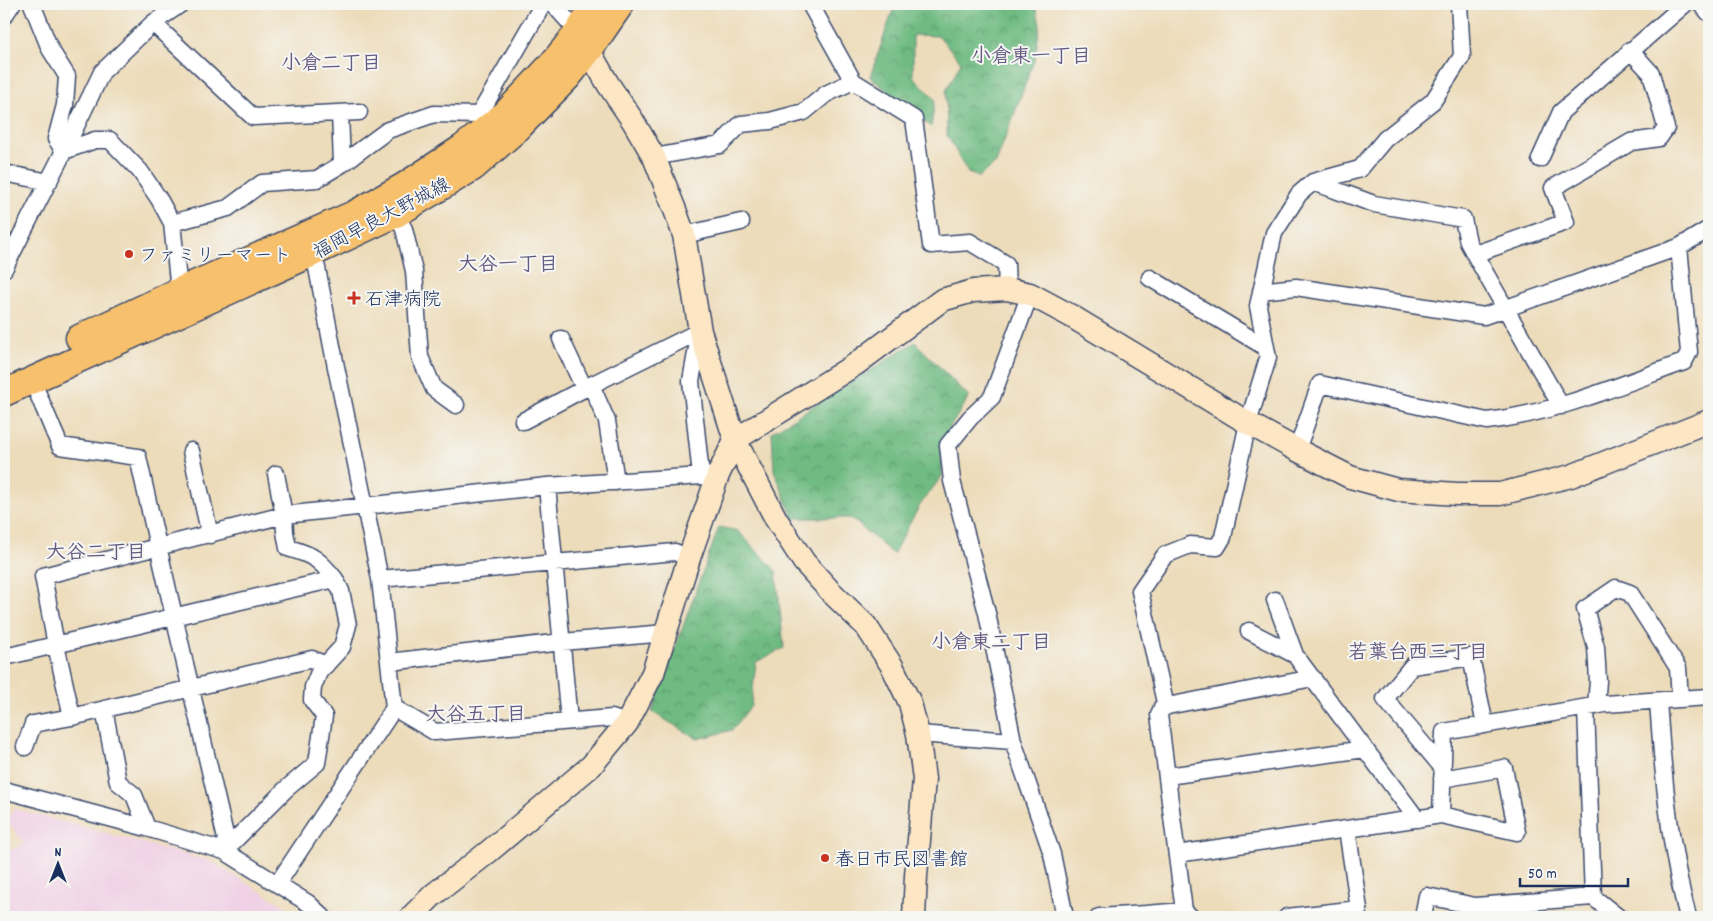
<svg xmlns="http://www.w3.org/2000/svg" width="1713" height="921" viewBox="0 0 1713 921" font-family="Dekko,'Klee One',sans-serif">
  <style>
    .built { fill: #f0d0e5 }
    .forest { fill: url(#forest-crowns); stroke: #457570 }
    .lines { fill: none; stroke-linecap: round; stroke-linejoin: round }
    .street-casing { stroke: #3a496c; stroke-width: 19 }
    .secondary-casing { stroke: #3a496c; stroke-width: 25 }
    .primary-casing { stroke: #3a496c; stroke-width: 29 }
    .street { stroke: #fff; stroke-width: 16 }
    .secondary { stroke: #fce6c4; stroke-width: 22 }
    .primary { stroke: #f7c06c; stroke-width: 26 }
    .poi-dot { fill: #c8321e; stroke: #f6f6f2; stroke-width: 2 }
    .labels { text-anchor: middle; stroke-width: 4; stroke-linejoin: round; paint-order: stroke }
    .street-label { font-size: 19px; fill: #1b2f5e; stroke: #f6f6f2 }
    .poi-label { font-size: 19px; fill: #1b2f5e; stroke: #f6f6f2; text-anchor: start }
    .neighbourhood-label { font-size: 20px; font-weight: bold; fill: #645a83; stroke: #f6f6f2 }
  </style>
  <defs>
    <pattern id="forest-crowns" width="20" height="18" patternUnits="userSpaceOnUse" patternTransform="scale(1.25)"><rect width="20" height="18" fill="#6fbb82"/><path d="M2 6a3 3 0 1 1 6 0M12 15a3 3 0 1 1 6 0" fill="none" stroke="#5a986e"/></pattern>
  </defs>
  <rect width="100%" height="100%" fill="#f6f6f2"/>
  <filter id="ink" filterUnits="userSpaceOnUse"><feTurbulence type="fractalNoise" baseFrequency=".02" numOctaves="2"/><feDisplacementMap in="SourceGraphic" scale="10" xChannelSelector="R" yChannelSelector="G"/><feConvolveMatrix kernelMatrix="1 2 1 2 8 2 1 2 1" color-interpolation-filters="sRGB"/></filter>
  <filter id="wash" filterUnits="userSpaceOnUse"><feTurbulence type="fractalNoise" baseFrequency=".0096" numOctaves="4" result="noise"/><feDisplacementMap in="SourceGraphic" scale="20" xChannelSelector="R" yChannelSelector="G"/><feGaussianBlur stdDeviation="1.12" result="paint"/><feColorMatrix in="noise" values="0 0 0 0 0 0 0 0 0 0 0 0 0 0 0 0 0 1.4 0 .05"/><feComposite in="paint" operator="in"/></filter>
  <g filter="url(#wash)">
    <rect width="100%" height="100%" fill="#eddcba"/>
    <!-- built -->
    <path class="built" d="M 15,809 L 210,861 L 303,917 L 4,917 L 4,854 L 24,843 L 6,819 Z"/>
    <!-- forest -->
    <path class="forest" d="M 889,4 L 1035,4 L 1040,24 L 1035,58 L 996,163 L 979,177 L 968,173 L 947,135 L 946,91 L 961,62 L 939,36 L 913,35 L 913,76 L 935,99 L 931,127 L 870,77 L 893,10 Z
      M 915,342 L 969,397 L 942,440 L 942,476 L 920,505 L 893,554 L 851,518 L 793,518 L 774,470 L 772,432 Z
      M 719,527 L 738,531 L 776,571 L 784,648 L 756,662 L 751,706 L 732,730 L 698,739 L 652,712 Z"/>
  </g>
  <g filter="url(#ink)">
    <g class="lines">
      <defs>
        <path id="street" d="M 553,4 L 578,32
          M 810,4 L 853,81 L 914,119 L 931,245 L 970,242 L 1006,264 L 1007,289
          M 1701,4 L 1709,13
          M 4,16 L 12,4
          M 153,23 L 253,117 L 359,112
          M 340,113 L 342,164
          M 654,157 L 720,145 L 741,124 L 770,121 L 804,112 L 826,94 L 853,81
          M 1540,159 L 1561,112 L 1685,4
          M 4,173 L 49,182
          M 1313,182 L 1374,204 L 1463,219 L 1468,242 L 1475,255 L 1561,406
          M 396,205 L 396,214 L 404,229 L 414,271 L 420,357 L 434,389 L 456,405
          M 172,223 L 228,208 L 262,183 L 317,179 L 342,164 L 388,130 L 434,114 L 479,115 L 543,4
          M 684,235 L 741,222
          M 1475,254 L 1566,222 L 1553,188 L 1631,142 L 1659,138 L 1666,128 L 1651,73 L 1630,50
          M 4,269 L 64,151 L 56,139 L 65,105 L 67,76 L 50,49 L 32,4
          M 1150,278 L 1265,347
          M 1261,291 L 1296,287 L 1484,316 L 1679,247 L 1709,229
          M 1030,294 L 992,397 L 970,418 L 948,445 L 952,481 L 987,613 L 1013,741 L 1052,854 L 1065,917
          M 176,298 L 179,291 L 172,223 L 159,199 L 140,171 L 110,140 L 95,140 L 64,151 L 102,72 L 153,23 L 181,4
          M 561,339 L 584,388
          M 523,421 L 591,385
          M 1297,450 L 1320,384 L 1487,421 C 1556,413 1620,385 1684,362 L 1689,352 L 1679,247
          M 191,451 L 210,535
          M 276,474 L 284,515 L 285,532 L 288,548 C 313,555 319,559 335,579
          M 616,482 L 607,421 L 591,385 L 700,331 L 691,381 L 701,476
          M 547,486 L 569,721
          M 380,579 L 675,552 L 689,558
          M 1275,600 L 1295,655
          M 1249,631 L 1295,655 L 1417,819
          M 9,656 C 118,630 226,604 335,579 L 341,591 L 348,625 L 342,647 L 319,672 L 313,687 L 312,700 L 324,716 L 317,763 L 286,789 L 224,851 L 226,839 C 196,711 166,584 138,457 L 60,446 L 32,380
          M 389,662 L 562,642 L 666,633
          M 326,665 L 312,659 L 72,717 L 56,645 L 43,576 L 284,515 L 547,486 L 718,475
          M 1658,701 C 1663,773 1669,847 1688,917
          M 1596,706 L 1598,681 L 1596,647 L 1585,609 L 1616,588 L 1630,593 L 1678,668 L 1680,699
          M 1166,707 L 1140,591 L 1165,555 L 1190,545 L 1217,547 L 1223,537 L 1248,423 L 1268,358 L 1258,306 L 1274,233 L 1299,194 L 1313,182 L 1360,169 L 1385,139 L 1433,101 L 1462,56 L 1459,4
          M 394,708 L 435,732 L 612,718 L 627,723
          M 1586,708 L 1593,897
          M 104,709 L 118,782 L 134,795 L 147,828
          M 918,734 L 1013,741
          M 25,747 L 33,724 L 72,717
          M 1442,767 L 1385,699 L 1412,666 L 1471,657 L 1485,725
          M 1167,776 L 1365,749
          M 4,790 L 147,828 L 224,851 L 308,903 L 323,917
          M 1441,815 L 1517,832 L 1504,768 L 1442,779
          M 1177,854 L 1347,829
          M 278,883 L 394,708 L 380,579 L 336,367 L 317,268 L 311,254 L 306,249
          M 1184,911 L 1159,715 L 1162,707 L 1313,678
          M 1099,917 L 1146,914
          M 1149,917 L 1146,914 L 1184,911 L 1191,917
          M 1287,917 L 1359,909 L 1347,829 L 1441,815 L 1444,732 L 1605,704 L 1709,697
          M 1423,917 L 1427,896 L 1475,906 L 1593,897 L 1618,917"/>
        <path id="secondary" d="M 581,37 L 608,84 L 633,121 L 654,157 L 675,210 L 684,235 L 700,331 L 735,440 L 776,519 L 791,542 L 804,562 L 831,592 L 866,626 L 892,666 L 910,703 L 918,734 L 924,779 L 916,876 L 914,917
          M 411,917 L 433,895 L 487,853 L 591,766 L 627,723 L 653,673 L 689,558 L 718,475 L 735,440 L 856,364 L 942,300 L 973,291 L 1007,289 L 1030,294 L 1071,316 L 1248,423 L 1297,450 L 1350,477 L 1398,490 L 1457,494 L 1500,494 L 1571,476 L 1709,421"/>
        <path id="primary" d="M 79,338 L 179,291 L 354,214 L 404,186 L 462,148 L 505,114 L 551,65 L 578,32 L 595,4
          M 4,393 L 311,254 L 396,214 L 474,167 L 517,129 L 568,77 L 590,49 L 621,4"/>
      </defs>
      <!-- street casing -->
      <use href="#street" class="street-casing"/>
      <!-- secondary casing -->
      <use href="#secondary" class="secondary-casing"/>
      <!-- primary casing -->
      <use href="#primary" class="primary-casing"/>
      <!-- street -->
      <use href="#street" class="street"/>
      <!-- secondary -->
      <use href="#secondary" class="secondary"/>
      <!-- primary -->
      <use href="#primary" class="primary"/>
    </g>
  </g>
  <!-- markers -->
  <g class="poi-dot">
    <circle cx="129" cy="254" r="5"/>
    <path d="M351.5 290.5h5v5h5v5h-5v5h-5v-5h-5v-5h5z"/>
    <circle cx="825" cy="858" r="5"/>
  </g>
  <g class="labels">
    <!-- street labels -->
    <g class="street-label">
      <text transform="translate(381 217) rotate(-28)" y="7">福岡早良大野城線</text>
    </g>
    <!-- poi labels -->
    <g class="poi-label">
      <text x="139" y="261">ファミリーマート</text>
      <text x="365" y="305">石津病院</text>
      <text x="835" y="865">春日市民図書館</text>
    </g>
    <!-- neighbourhood labels -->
    <g class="neighbourhood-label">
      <text x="1031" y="62">小倉東一丁目</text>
      <text x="331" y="69">小倉二丁目</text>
      <text x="508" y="270">大谷一丁目</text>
      <text x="96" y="558">大谷二丁目</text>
      <text x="991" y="648">小倉東二丁目</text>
      <text x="1418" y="658">若葉台西三丁目</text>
      <text x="476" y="720">大谷五丁目</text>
    </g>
  </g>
  <!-- margin -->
  <rect width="1713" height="921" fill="none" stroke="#f6f6f2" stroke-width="20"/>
  <!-- north arrow -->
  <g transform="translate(58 864)" stroke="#f6f6f2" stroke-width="4" paint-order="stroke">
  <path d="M0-4L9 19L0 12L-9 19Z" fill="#1b2f5e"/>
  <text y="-8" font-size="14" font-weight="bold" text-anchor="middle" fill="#1b2f5e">N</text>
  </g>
  <!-- scale -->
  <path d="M1520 878v8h108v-8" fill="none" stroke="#1b2f5e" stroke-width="2.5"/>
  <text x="1528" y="878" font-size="15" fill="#1b2f5e" stroke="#f6f6f2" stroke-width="4" paint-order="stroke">50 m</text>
</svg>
